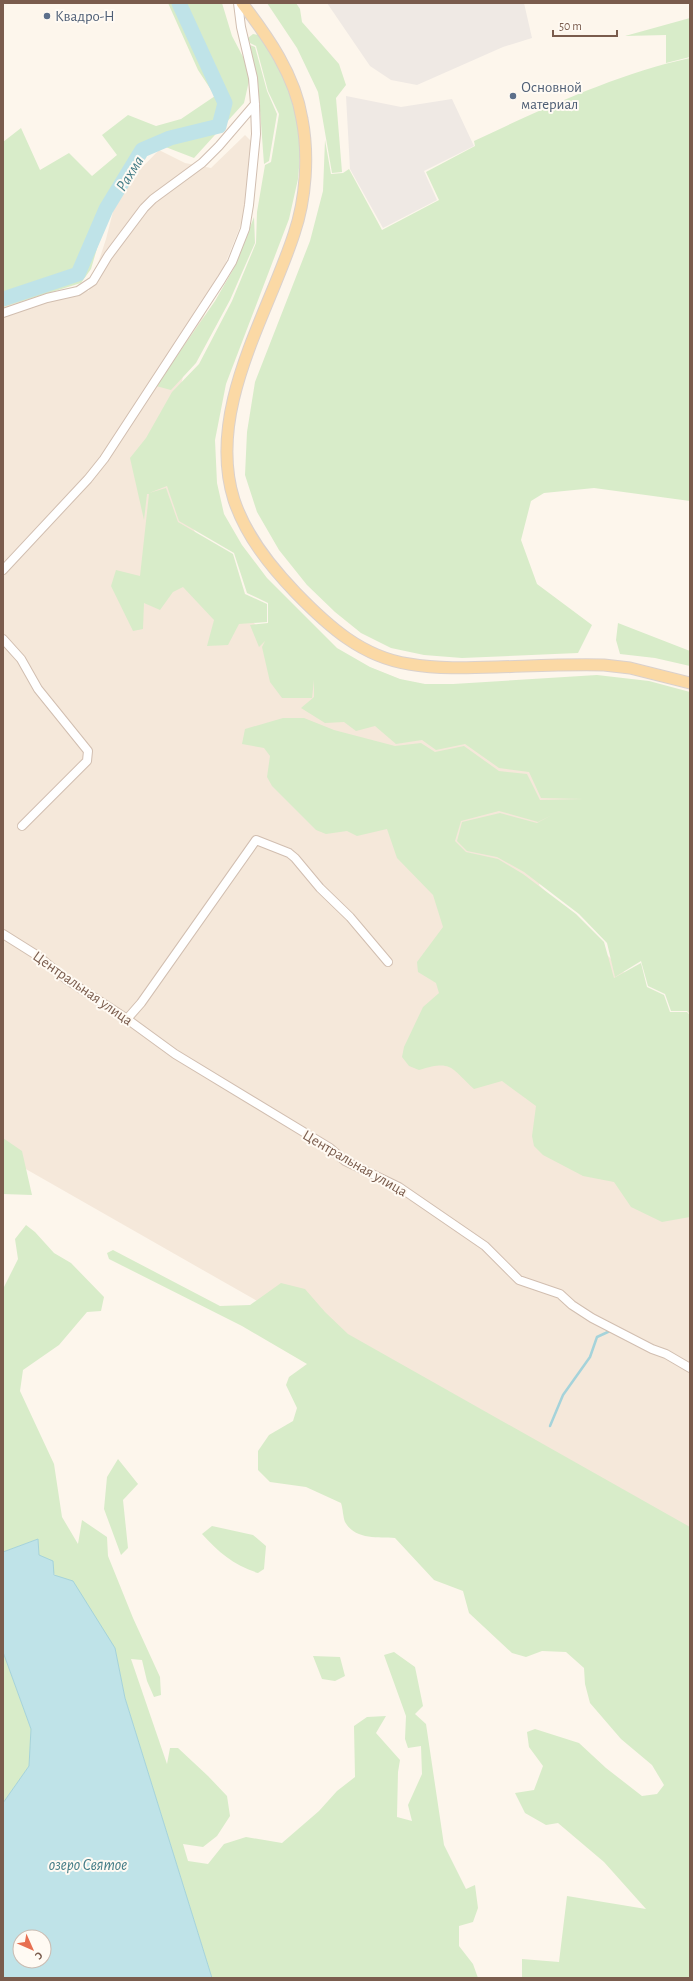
<svg xmlns="http://www.w3.org/2000/svg" width="693" height="1981" viewBox="0 0 693 1981" font-family="'Alegreya Sans',sans-serif">
  <style>
    .residential { fill: #f5e8da }
    .industrial { fill: #efe9e4 }
    .green { fill: #d8ecc9 }
    .water { fill: #bfe3e8; stroke: #a5d3da; fill-rule: evenodd }
    .lines { fill: none; stroke-linecap: round; stroke-linejoin: round }
    .stream { stroke: #a5d3da; stroke-width: 2.5 }
    .river { stroke: #bfe3e8; stroke-width: 15 }
    .minor-casing { stroke: #d1beb0; stroke-width: 10 }
    .major-casing { stroke: #dad1cd; stroke-width: 13 }
    .minor { stroke: #fff; stroke-width: 8 }
    .major { stroke: #fbd9a5; stroke-width: 11 }
    .service-dot { fill: #5c6f8a; stroke: #fffaf3; stroke-width: 1.5 }
    .labels { text-anchor: middle; stroke-width: 4; stroke-linejoin: round; paint-order: stroke }
    .service-label { font-size: 15px; fill: #4e5e75; stroke: #fffaf3; text-anchor: start }
    .street-label { font-size: 15px; fill: #7a5c4d; stroke: #fffaf3 }
    .water-label { font-size: 16px; font-style: italic; fill: #437c86; stroke: #fffaf3 }
  </style>
  <rect width="100%" height="100%" fill="#fdf6ec"/>
  <!-- residential -->
  <path class="residential" d="M 245,135 L 253,143 L 244,217 L 188,356 L 171,426 L 180,503 L 229,598 L 291,660 L 606,800 L 562,824 L 539,885 L 647,996 L 690,1048 L 690,1548 L 3,1156 L 3,266 L 22,288 L 37,298 L 89,291 L 106,239 L 118,192 L 159,150 L 185,163 L 211,168 Z"/>
  <!-- industrial -->
  <path class="industrial" d="M 327,3 L 524,3 L 532,38 L 503,47 L 417,85 L 391,80 L 370,66 Z
    M 346,96 L 401,107 L 452,99 L 474,146 L 424,171 L 437,200 L 383,228 L 350,169 Z"/>
  <!-- green -->
  <path class="green" d="M 168,3 L 222,3 L 232,36 L 251,72 L 244,103 L 194,158 L 150,141 L 125,192 L 108,211 L 91,269 L 81,283 L 3,307 L 3,142 L 21,128 L 40,170 L 69,153 L 92,176 L 117,155 L 102,135 L 128,115 L 156,126 L 181,119 L 215,96 L 198,70 Z
    M 267,3 L 296,3 L 300,9 L 302,22 L 339,64 L 346,85 L 336,98 L 342,172 L 332,173 L 318,92 L 297,48 Z
    M 690,18 L 690,57 L 666,63 L 666,35 L 625,36 Z
    M 253,34 L 259,35 L 284,74 L 296,110 L 301,144 L 298,179 L 289,219 L 226,384 L 215,440 L 217,483 L 224,514 L 242,545 L 267,578 L 337,648 L 370,667 L 400,679 L 425,684 L 453,684 L 597,675 L 649,681 L 690,692 L 690,1014 L 687,1011 L 671,1011 L 665,994 L 648,986 L 641,961 L 615,977 L 607,943 L 579,914 L 524,872 L 497,857 L 467,851 L 457,841 L 462,822 L 500,813 L 537,823 L 552,815 L 538,822 L 499,811 L 461,821 L 455,841 L 466,852 L 498,859 L 523,874 L 576,914 L 604,942 L 614,978 L 641,963 L 647,987 L 664,995 L 670,1012 L 687,1012 L 690,1015 L 690,1217 L 662,1222 L 631,1207 L 614,1182 L 583,1176 L 543,1155 L 534,1146 L 532,1136 L 536,1106 L 502,1081 L 474,1089 C 450,1067 452,1060 419,1070 L 409,1066 L 402,1057 L 404,1047 L 423,1007 L 439,993 L 436,983 L 418,972 L 417,962 L 443,927 L 433,895 L 397,858 L 387,829 L 357,836 L 347,831 L 326,834 L 316,830 L 272,786 L 267,777 L 270,756 L 264,748 L 242,744 L 245,729 L 283,718 L 304,718 L 334,730 L 395,746 L 421,743 L 435,752 L 464,746 L 499,771 L 527,774 L 540,800 L 583,799 L 541,798 L 529,772 L 499,768 L 465,744 L 436,750 L 422,740 L 396,744 L 375,726 L 356,731 L 344,722 L 325,723 L 301,708 L 314,697 L 314,680 L 312,698 L 282,698 L 270,682 L 262,647 L 265,641 L 259,647 L 250,625 L 268,623 L 268,603 L 247,593 L 234,553 L 179,521 L 167,486 L 149,493 L 166,488 L 178,522 L 233,554 L 245,594 L 267,604 L 267,622 L 239,624 L 228,645 L 207,646 L 214,620 L 183,587 L 173,592 L 160,610 L 144,603 L 143,629 L 133,631 L 111,586 L 116,570 L 140,576 L 149,494 L 147,494 L 144,520 L 130,458 L 146,438 L 172,392 L 199,364 L 232,301 L 256,243 L 257,212 L 265,165 L 271,162 L 279,114 L 268,91 L 256,46 L 250,43 L 248,38 Z
    M 250,45 L 255,47 L 267,91 L 277,114 L 269,161 L 264,164 L 258,83 Z
    M 690,58 L 690,501 L 594,488 L 544,493 L 531,501 L 521,540 L 537,584 L 592,625 L 578,653 L 462,658 L 424,655 L 391,648 L 361,633 L 335,612 L 307,585 L 279,550 L 257,512 L 245,475 L 247,432 L 255,382 L 310,241 L 323,191 L 325,140 L 331,174 L 343,173 L 349,169 L 382,230 L 439,200 L 426,172 L 475,146 L 474,141 C 542,109 616,74 690,58 Z
    M 254,217 L 255,243 L 230,300 L 196,363 L 171,390 L 156,386 L 215,301 L 234,268 Z
    M 618,623 L 690,651 L 690,666 L 655,658 L 620,654 L 616,640 Z
    M 3,1138 L 22,1151 L 32,1195 L 3,1194 Z
    M 26,1225 L 35,1232 L 54,1253 L 71,1263 L 104,1297 L 101,1311 L 87,1312 L 59,1345 L 23,1370 L 20,1391 L 54,1464 L 62,1517 L 78,1544 L 82,1520 L 107,1537 L 108,1556 L 133,1618 L 160,1677 L 161,1695 L 154,1697 L 147,1681 L 142,1660 L 131,1659 L 167,1764 L 170,1748 L 178,1748 L 208,1776 L 227,1796 L 230,1816 L 217,1836 L 203,1847 L 183,1844 L 188,1861 L 208,1864 L 224,1844 L 246,1837 L 282,1843 L 319,1811 L 337,1791 L 355,1777 L 354,1726 L 367,1717 L 386,1716 L 376,1733 L 400,1760 L 398,1772 L 397,1817 L 412,1821 L 408,1805 L 422,1774 L 421,1746 L 408,1748 L 405,1739 L 406,1716 L 384,1655 L 394,1652 L 415,1667 L 423,1706 L 415,1714 L 426,1724 L 444,1845 L 466,1889 L 475,1885 L 478,1908 L 473,1922 L 459,1926 L 459,1946 L 473,1964 L 478,1978 L 212,1978 L 125,1698 L 115,1648 L 39,1555 L 38,1539 L 3,1552 L 3,1289 L 18,1259 L 15,1239 Z
    M 113,1250 L 220,1306 L 250,1305 L 281,1283 L 305,1289 L 325,1312 L 348,1334 L 690,1527 L 690,1978 L 522,1978 L 522,1959 L 559,1962 L 567,1896 L 646,1909 L 604,1862 L 558,1823 L 546,1825 L 525,1813 L 515,1793 L 534,1790 L 543,1766 L 529,1747 L 527,1732 L 535,1729 L 579,1743 L 606,1768 L 642,1796 L 657,1794 L 664,1785 L 652,1765 L 621,1739 L 590,1703 L 585,1684 L 584,1668 L 566,1652 L 542,1651 L 526,1657 L 512,1653 L 469,1613 L 463,1591 L 434,1580 L 395,1538 C 378,1537 355,1540 345,1522 C 343,1517 343,1509 341,1503 L 306,1487 L 270,1482 L 258,1470 L 258,1451 L 269,1435 L 293,1421 L 297,1408 L 286,1385 L 289,1377 L 307,1364 L 242,1326 L 109,1259 L 107,1253 Z
    M 118,1459 L 138,1484 L 123,1500 L 128,1548 L 121,1555 L 104,1509 L 107,1477 Z
    M 212,1526 L 253,1535 L 266,1546 L 264,1569 L 258,1573 C 235,1566 218,1552 202,1534 Z
    M 3,1652 L 31,1729 L 29,1766 L 3,1803 Z
    M 313,1656 L 340,1657 L 345,1676 L 335,1681 L 322,1679 Z"/>
  <!-- water -->
  <path class="water" d="M 38,1539 L 39,1555 L 53,1561 L 54,1575 L 73,1581 L 115,1648 L 125,1698 L 212,1978 L 3,1978 L 3,1803 L 29,1766 L 31,1729 L 3,1652 L 3,1552 ZM 20,1937 L 44,1937 L 44,1961 L 20,1961 Z"/>
  <g class="lines">
    <!-- stream -->
    <path class="stream" d="M 550,1426 L 563,1395 L 590,1357 L 597,1337 L 610,1331"/>
    <!-- river -->
    <path class="river" d="M 3,299 L 78,274 L 106,209 L 142,150 L 170,138 L 219,126 L 225,103 L 179,3"/>
    <defs>
      <path id="minor" d="M 3,313 L 47,298 L 78,291 L 93,281 L 108,256 L 144,208 L 153,199 L 202,163 L 219,146 L 255,104
        M 3,570 L 88,479 L 104,459 L 221,280 L 232,262 L 245,229 L 249,205 L 256,134 L 255,104 L 253,78 L 241,27 L 238,3
        M 3,639 L 21,659 L 38,689 L 88,751 L 87,761 L 22,826
        M 3,934 L 38,956 L 66,979 L 127,1019 L 175,1054 L 330,1148 L 345,1161 L 399,1187 L 485,1246 L 519,1280 L 560,1294 L 572,1305 L 592,1318 L 652,1349 L 666,1354 L 690,1368
        M 127,1019 L 141,1003 L 256,840 L 289,853 L 295,858 L 320,888 L 350,917 L 388,962"/>
      <path id="major" d="M 242,3 C 268,37 295,75 302,119 C 309,155 306,199 294,234 C 267,317 206,411 234,500 C 246,536 270,566 296,593 C 328,626 362,657 409,664 C 438,669 467,668 496,667 C 532,666 568,664 604,665 L 630,668 L 690,683"/>
    </defs>
    <!-- minor casing -->
    <use href="#minor" class="minor-casing"/>
    <!-- major casing -->
    <use href="#major" class="major-casing"/>
    <!-- minor -->
    <use href="#minor" class="minor"/>
    <!-- major -->
    <use href="#major" class="major"/>
  </g>
  <!-- markers -->
  <g class="service-dot">
    <circle cx="47" cy="16" r="4"/>
    <circle cx="513" cy="96" r="4"/>
  </g>
  <g class="labels">
    <!-- service labels -->
    <g class="service-label">
      <text x="55" y="21">Квадро-Н</text>
      <text x="521" y="92">Основной<tspan x="521" dy="17">материал</tspan></text>
    </g>
    <!-- street labels -->
    <g class="street-label">
      <text transform="translate(83 988) rotate(35)" y="5">Центральная улица</text>
      <text transform="translate(355 1163) rotate(30)" y="5">Центральная улица</text>
    </g>
    <!-- water labels -->
    <g class="water-label">
      <text transform="translate(129 173) rotate(-58)" y="6">Рахма</text>
      <text x="88" y="1870">озеро Святое</text>
    </g>
  </g>
  <!-- border -->
  <rect width="693" height="1981" fill="none" stroke="#7a5c4d" stroke-width="8"/>
  <!-- north arrow -->
  <g transform="translate(32 1949) rotate(135)"><circle r="19" fill="#fffaf3" stroke="#cabbb1"/>
  <path d="M0-3L7 15L0 10L-7 15Z" fill="#e76f51"/>
  <text y="-6" font-size="11" font-weight="bold" text-anchor="middle" fill="#7a5c4d">С</text>
  </g>
  <!-- scale -->
  <path d="M553 30v6h64v-6" fill="none" stroke="#7a5c4d" stroke-width="2"/>
  <text x="559" y="30" font-size="12" fill="#7a5c4d" stroke="#fffaf3" stroke-width="3" paint-order="stroke">50 m</text>
</svg>
